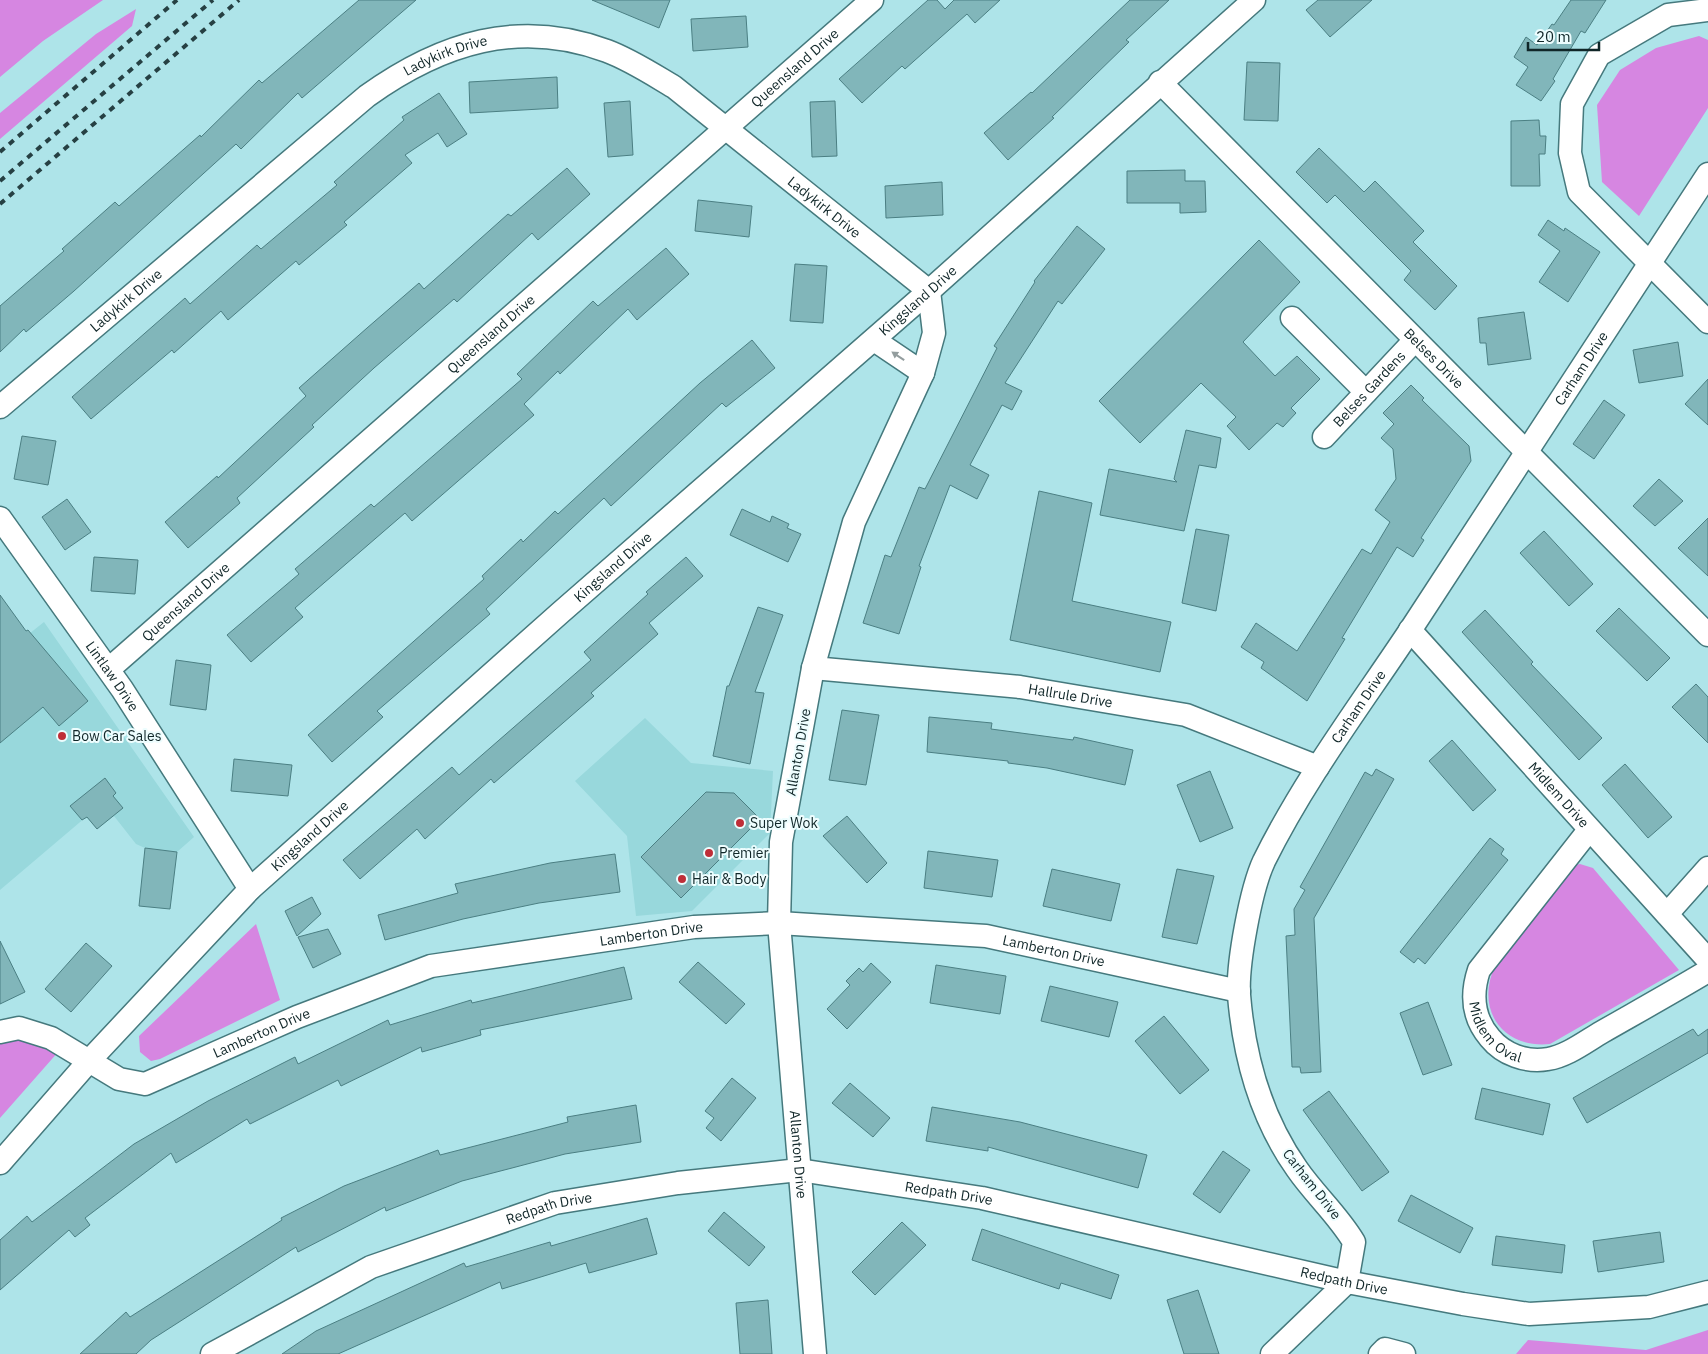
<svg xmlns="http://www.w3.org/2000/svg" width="1708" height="1354" viewBox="0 0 1708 1354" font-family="'IBM Plex Sans',sans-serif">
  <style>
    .built { fill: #98d8dc }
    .green { fill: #d686e1 }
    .building { fill: #81b6ba; stroke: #4b7f83 }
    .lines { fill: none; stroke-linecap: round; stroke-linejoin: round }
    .minor-casing { stroke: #45797d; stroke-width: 25 }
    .minor { stroke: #fff; stroke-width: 22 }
    .rail { stroke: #264043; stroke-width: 4; stroke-dasharray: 6 6; stroke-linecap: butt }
    .oneway { fill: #939d9e }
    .poi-dot { fill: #bf2e38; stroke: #edfdfe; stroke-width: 2 }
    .labels { text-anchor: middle; stroke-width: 4; stroke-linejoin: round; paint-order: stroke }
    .street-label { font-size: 14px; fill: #102628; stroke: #edfdfe }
    .poi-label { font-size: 14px; fill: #102628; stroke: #edfdfe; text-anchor: start }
  </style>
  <rect width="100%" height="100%" fill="#aee4e9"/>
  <!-- built -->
  <path class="built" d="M 44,622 L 194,837 L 177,852 L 145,848 L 136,844 L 114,816 L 97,829 L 86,817 L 0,890 L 0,657 Z
    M 645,718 L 691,763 L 773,771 L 770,833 L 692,911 L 636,916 L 627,836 L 575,781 Z"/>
  <!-- green -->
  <path class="green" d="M 0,0 L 103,0 L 43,41 L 0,77 Z
    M 136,9 L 132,26 L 0,139 L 0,113 L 96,34 Z
    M 1699,36 L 1708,40 L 1708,108 L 1639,216 L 1602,182 L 1597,105 L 1620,70 L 1656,48 Z
    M 1580,864 L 1593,868 L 1679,970 L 1550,1044 C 1502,1049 1475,1009 1495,966 L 1575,865 Z
    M 256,924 L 280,1000 L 160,1059 L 151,1061 L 140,1052 L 139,1036 Z
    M 12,1034 L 59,1051 L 0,1118 L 0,1039 Z
    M 1708,1330 L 1708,1354 L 1516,1354 L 1528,1340 L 1646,1350 Z"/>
  <!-- building -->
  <path class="building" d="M 359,0 L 416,0 L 302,98 L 298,93 L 241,149 L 236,144 L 74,291 L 26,332 L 24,329 L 0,352 L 0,306 L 64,251 L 62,249 L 115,202 L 119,206 L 200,135 L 201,137 L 259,80 L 262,83 Z
    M 592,0 L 670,0 L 659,28 Z
    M 928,0 L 937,0 L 945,9 L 954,0 L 1000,0 L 975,23 L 967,14 L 905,69 L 902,66 L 862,103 L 839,79 Z
    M 1130,0 L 1169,0 L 1126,40 L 1129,42 L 1052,117 L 1054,118 L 1008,160 L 984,133 L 1031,92 L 1032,93 Z
    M 1318,0 L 1372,0 L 1330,37 L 1306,10 Z
    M 1571,0 L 1606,0 L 1585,33 L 1581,31 L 1553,79 L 1555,81 L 1541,101 L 1516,85 L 1528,67 L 1514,57 L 1526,37 L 1537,45 L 1552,24 L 1554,25 Z
    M 746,16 L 748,47 L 693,51 L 691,19 Z
    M 1247,62 L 1280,63 L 1278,121 L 1244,120 Z
    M 557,77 L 558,108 L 470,113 L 469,82 Z
    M 439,93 L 467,134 L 447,147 L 438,133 L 405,155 L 412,163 L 344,222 L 347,225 L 299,265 L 296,261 L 228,320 L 221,311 L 174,353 L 172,350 L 91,419 L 72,397 L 185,298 L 190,304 L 257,245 L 261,249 L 337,185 L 334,182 L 404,120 L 402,117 Z
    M 630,101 L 633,155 L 608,157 L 604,103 Z
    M 835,101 L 837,156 L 812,157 L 810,102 Z
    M 1539,120 L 1540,136 L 1546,136 L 1545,154 L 1539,154 L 1540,186 L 1511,186 L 1511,121 Z
    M 1319,148 L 1364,192 L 1375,181 L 1424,231 L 1413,242 L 1457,286 L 1435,310 L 1404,280 L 1411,271 L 1335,195 L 1327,203 L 1296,172 Z
    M 567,168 L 590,194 L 538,240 L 532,233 L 457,302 L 454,299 L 374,368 L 312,425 L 314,427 L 237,498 L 240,503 L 188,548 L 165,522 L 217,476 L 218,478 L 306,396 L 299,388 L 367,328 L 419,283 L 424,289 L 508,214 L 511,216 Z
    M 1185,170 L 1185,181 L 1205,181 L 1206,212 L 1180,213 L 1180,203 L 1127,203 L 1127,171 Z
    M 942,182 L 943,215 L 886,218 L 885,186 Z
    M 698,200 L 752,206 L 749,237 L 695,231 Z
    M 1548,220 L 1564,231 L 1565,228 L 1600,252 L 1568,302 L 1539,282 L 1560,251 L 1538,235 Z
    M 1077,226 L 1105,249 L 1062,304 L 1058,301 L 1005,383 L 1022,391 L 1012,410 L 1002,405 L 970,465 L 989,475 L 977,499 L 950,485 L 919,566 L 921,567 L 899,634 L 863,623 L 885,555 L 891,557 L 919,487 L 925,489 L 997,348 L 994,346 L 1035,282 L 1034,281 Z
    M 1259,240 L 1300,282 L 1243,342 L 1275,376 L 1297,356 L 1320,379 L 1291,408 L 1296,413 L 1283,427 L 1277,423 L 1249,450 L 1227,426 L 1236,417 L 1201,383 L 1140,443 L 1099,401 Z
    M 666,248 L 689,274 L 637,320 L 628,309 L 560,374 L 558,371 L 524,404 L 534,415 L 412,521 L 405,513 L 295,608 L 303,617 L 251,662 L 227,635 L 299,574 L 295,569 L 371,504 L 374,507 L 522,379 L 517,374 L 593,301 L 598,306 Z
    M 795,264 L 827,266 L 823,323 L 790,321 Z
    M 1524,312 L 1531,359 L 1488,365 L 1486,343 L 1480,343 L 1478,318 Z
    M 752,340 L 775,368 L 726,407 L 722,403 L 611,506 L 604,498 L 486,609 L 490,614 L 377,711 L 383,717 L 332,762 L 308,735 L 484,579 L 482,576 L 521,539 L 523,542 L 555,511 L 558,514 L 700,383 Z
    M 1678,342 L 1683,376 L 1639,383 L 1633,350 Z
    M 1708,379 L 1708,425 L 1685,404 Z
    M 1411,385 L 1424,398 L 1422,400 L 1469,446 L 1471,461 L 1421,538 L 1424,540 L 1413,557 L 1397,547 L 1342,638 L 1345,639 L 1307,701 L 1261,668 L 1264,662 L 1241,647 L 1256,623 L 1297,651 L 1362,549 L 1371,554 L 1390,522 L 1375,510 L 1396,479 L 1393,449 L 1381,438 L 1394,424 L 1383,413 Z
    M 1604,400 L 1625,415 L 1594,459 L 1573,444 Z
    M 1186,430 L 1221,438 L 1216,468 L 1199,465 L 1184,531 L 1100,515 L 1109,469 L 1177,482 L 1174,479 Z
    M 22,436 L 56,441 L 48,485 L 14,479 Z
    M 1659,479 L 1683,501 L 1655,526 L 1633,506 Z
    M 1039,491 L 1092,503 L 1072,601 L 1171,622 L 1160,672 L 1010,640 Z
    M 67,499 L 91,532 L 65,550 L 42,517 Z
    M 742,509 L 770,522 L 772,516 L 789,524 L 787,528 L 801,534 L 788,562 L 730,535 Z
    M 1708,518 L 1708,576 L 1678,548 Z
    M 1196,529 L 1229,535 L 1216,611 L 1182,603 Z
    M 1544,531 L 1593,584 L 1569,606 L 1520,553 Z
    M 94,557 L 138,560 L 135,594 L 91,591 Z
    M 686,557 L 703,576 L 649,623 L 658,634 L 591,693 L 594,696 L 494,783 L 491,779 L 425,839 L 417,829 L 360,879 L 343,860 L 452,767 L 459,775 L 591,660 L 584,652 L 648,594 L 646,592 Z
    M 0,595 L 26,631 L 28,630 L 88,701 L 59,726 L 43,707 L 0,743 Z
    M 758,607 L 783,615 L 755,692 L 764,693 L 750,764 L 713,756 L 727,686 L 729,686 Z
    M 1619,608 L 1670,658 L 1647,681 L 1596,631 Z
    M 1485,610 L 1533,662 L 1531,664 L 1602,738 L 1579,760 L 1462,632 Z
    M 176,660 L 211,665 L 206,710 L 170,705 Z
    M 1696,684 L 1708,697 L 1708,743 L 1672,707 Z
    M 842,710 L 879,715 L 866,785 L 829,780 Z
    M 929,717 L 992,723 L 991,729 L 1073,740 L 1074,737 L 1133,750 L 1125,785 L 1047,768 L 1008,763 L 1008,761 L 927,752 Z
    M 1452,740 L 1496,790 L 1473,811 L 1429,761 Z
    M 234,759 L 292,765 L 288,796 L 231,791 Z
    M 1625,764 L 1672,817 L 1648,838 L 1602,785 Z
    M 1376,769 L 1394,779 L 1314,918 L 1321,1072 L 1301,1073 L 1300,1067 L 1292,1067 L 1286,936 L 1295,935 L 1294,909 L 1305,890 L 1300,887 L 1365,772 L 1372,776 Z
    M 1210,771 L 1233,828 L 1200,842 L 1177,785 Z
    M 105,778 L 116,793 L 113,796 L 123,808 L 97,829 L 87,817 L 82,820 L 70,806 Z
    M 706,792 L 734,793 L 760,819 L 681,898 L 641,857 Z
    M 847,816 L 887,863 L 867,883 L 823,836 Z
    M 1490,838 L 1504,849 L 1501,854 L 1508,860 L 1425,964 L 1418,958 L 1414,963 L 1400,952 Z
    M 145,848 L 177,852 L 170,909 L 139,906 Z
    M 928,851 L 998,860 L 992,897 L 924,888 Z
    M 615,854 L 620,892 L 539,903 L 463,919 L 385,940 L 378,915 L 458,893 L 455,884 L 550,863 Z
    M 1052,869 L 1120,884 L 1111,921 L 1043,906 Z
    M 1177,869 L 1214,876 L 1197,944 L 1162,937 Z
    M 312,897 L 321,914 L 297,936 L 285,911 Z
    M 328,929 L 341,954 L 313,968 L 298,937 Z
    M 0,941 L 25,992 L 0,1004 Z
    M 86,943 L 112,966 L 71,1012 L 45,989 Z
    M 698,962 L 745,1004 L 726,1024 L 679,982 Z
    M 871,963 L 891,982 L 847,1029 L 827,1009 L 850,985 L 846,981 L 859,968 L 863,972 Z
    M 936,965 L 1006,976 L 1000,1014 L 930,1003 Z
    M 624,967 L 632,999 L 480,1030 L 481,1035 L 422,1052 L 421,1047 L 341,1086 L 338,1080 L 250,1124 L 247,1119 L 176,1163 L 171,1153 L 85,1218 L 90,1225 L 75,1237 L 69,1230 L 0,1290 L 0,1240 L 27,1216 L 32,1222 L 134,1144 L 208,1101 L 295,1057 L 298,1064 L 388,1020 L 390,1025 L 471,1000 L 472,1003 Z
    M 1050,986 L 1118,1002 L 1109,1037 L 1041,1021 Z
    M 1428,1002 L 1452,1065 L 1423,1075 L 1400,1013 Z
    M 1164,1016 L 1209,1070 L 1180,1094 L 1135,1041 Z
    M 1693,1029 L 1698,1036 L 1708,1029 L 1708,1053 L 1587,1123 L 1573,1098 Z
    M 732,1078 L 756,1098 L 721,1141 L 706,1128 L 714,1118 L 705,1111 Z
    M 850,1083 L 890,1118 L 873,1137 L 832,1103 Z
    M 1482,1088 L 1550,1104 L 1543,1135 L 1475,1119 Z
    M 1329,1091 L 1389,1172 L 1362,1191 L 1303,1110 Z
    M 636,1105 L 641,1142 L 565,1154 L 512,1168 L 462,1181 L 386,1211 L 385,1207 L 298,1252 L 296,1247 L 151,1340 L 136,1354 L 80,1354 L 126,1312 L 130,1317 L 282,1220 L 281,1218 L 344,1186 L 438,1150 L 440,1155 L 568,1122 L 567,1117 Z
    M 932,1107 L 1020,1122 L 1147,1155 L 1138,1188 L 988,1147 L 988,1151 L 926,1141 Z
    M 1223,1151 L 1250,1170 L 1220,1213 L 1193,1194 Z
    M 1411,1195 L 1473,1228 L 1460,1253 L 1398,1221 Z
    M 724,1212 L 765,1247 L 749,1266 L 708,1231 Z
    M 647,1218 L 657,1254 L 589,1273 L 586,1263 L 502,1289 L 500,1282 L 338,1354 L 282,1354 L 316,1331 L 464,1263 L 466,1267 L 550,1242 L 551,1246 Z
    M 902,1222 L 926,1245 L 875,1295 L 852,1272 Z
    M 982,1229 L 1119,1275 L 1111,1299 L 1061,1283 L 1059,1289 L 972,1260 Z
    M 1660,1232 L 1664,1262 L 1598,1272 L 1593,1241 Z
    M 1496,1236 L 1565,1245 L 1562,1273 L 1492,1265 Z
    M 1198,1290 L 1219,1354 L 1184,1354 L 1167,1300 Z
    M 768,1300 L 772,1354 L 740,1354 L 736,1303 Z"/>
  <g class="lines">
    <defs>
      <g id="minor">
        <path d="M 1708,10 L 1668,15 L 1599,55 L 1572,104 L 1570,153 L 1579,192 L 1708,322"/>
        <path id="s1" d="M 1160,82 L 1708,635"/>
        <path d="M 1292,318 L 1366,392"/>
        <path d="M 874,340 L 923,373"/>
        <path id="s2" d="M 0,407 L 367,96 C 441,43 519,18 607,51 C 631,60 652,74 674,87 L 929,291 L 934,333 L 923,373 L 854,522 L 813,668 L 781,842 L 779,923 L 815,1354"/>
        <path id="s3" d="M 1324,437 L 1415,340"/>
        <path id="s4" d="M 0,518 L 122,689 L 250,889"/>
        <path id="s5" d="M 1410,630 L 1708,960"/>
        <path id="s6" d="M 813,668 L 1020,687 L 1186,715 L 1318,767"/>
        <path id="s7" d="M 109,669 L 872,0"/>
        <path id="s8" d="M 1589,830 L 1479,970 C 1471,994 1472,1017 1490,1038 C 1503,1054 1526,1063 1548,1059 C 1567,1056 1585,1042 1602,1032 C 1637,1012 1673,992 1708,971"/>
        <path d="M 1667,914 L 1708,868"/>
        <path id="s9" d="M 0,1032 L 19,1028 L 51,1038 L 119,1079 L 145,1084 L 297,1017 L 431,966 L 694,927 L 779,923 L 986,936 L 1239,991"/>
        <path id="s10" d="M 0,1163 L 89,1061 L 250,889 L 560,613 L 929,291 L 1254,0"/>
        <path id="s11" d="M 212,1354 L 371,1267 L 555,1203 L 678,1183 L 799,1170 L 982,1198 L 1347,1282 L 1463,1304 L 1529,1314 L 1649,1307 L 1708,1292"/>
        <path id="s12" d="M 1272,1354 L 1347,1282 L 1354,1242 C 1338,1215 1315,1195 1297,1169 C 1261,1118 1244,1056 1239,995 C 1237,964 1251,889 1264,861 C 1305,778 1362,703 1413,626 C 1511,475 1610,325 1708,174"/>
        <path d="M 1380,1354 L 1385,1349 L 1404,1354"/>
      </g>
    </defs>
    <!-- minor casing -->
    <use href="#minor" class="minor-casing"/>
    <!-- minor -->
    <use href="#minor" class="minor"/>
    <!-- rail -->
    <path class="rail" d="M 0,152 L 177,0
      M 0,181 L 213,0
      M 0,204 L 239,0"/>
  </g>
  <!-- one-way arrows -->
  <defs><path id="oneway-solid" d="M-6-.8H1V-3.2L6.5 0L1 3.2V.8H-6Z" transform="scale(1.25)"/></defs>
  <use class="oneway" href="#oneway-solid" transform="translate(898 356) rotate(-146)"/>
  <!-- markers -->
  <g class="poi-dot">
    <circle cx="62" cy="736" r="5"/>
    <circle cx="740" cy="823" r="5"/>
    <circle cx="709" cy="853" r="5"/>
    <circle cx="682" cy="879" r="5"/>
  </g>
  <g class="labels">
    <!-- street labels -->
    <g class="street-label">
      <text dy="5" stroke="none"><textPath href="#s2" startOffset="570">Ladykirk Drive</textPath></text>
      <text dy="5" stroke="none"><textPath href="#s7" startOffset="912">Queensland Drive</textPath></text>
      <text dy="5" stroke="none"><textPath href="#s2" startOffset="1005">Ladykirk Drive</textPath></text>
      <text dy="5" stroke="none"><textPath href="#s2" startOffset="165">Ladykirk Drive</textPath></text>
      <text dy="5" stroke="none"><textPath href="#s10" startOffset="1261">Kingsland Drive</textPath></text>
      <text dy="5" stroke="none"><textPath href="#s7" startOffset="508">Queensland Drive</textPath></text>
      <text dy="5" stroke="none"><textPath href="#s1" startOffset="389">Belses Drive</textPath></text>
      <text dy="5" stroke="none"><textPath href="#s12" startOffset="1146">Carham Drive</textPath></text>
      <text dy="5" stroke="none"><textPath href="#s3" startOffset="66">Belses Gardens</textPath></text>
      <text dy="5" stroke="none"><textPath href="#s10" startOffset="856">Kingsland Drive</textPath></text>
      <text dy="5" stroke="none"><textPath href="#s7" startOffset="102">Queensland Drive</textPath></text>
      <text dy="5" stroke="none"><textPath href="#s4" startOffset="194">Lintlaw Drive</textPath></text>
      <text dy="5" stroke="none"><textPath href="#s6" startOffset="259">Hallrule Drive</textPath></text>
      <text dy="5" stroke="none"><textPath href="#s12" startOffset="741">Carham Drive</textPath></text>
      <text transform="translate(798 752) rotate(-80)" y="5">Allanton Drive</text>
      <text dy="5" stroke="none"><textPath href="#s5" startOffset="222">Midlem Drive</textPath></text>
      <text dy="5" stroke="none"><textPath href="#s10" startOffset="451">Kingsland Drive</textPath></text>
      <text dy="5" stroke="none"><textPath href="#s9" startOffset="691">Lamberton Drive</textPath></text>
      <text dy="5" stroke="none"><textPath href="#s9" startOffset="1096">Lamberton Drive</textPath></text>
      <text dy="5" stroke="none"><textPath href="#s8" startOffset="249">Midlem Oval</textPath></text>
      <text dy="5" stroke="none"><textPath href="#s9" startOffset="286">Lamberton Drive</textPath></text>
      <text dy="5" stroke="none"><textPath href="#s2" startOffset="2029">Allanton Drive</textPath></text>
      <text transform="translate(1312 1184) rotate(52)" y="5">Carham Drive</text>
      <text dy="5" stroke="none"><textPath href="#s11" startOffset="774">Redpath Drive</textPath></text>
      <text dy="5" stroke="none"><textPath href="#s11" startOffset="369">Redpath Drive</textPath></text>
      <text dy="5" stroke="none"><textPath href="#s11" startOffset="1179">Redpath Drive</textPath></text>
    </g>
    <!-- poi labels -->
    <g class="poi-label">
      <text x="72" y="741">Bow Car Sales</text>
      <text x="750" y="828">Super Wok</text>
      <text x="719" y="858">Premier</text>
      <text x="692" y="884">Hair &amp; Body</text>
    </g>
  </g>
  <!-- scale -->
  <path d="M1528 42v8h71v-8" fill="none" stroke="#102628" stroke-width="2.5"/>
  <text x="1536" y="42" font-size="15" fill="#102628" stroke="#edfdfe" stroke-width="4" paint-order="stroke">20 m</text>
</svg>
